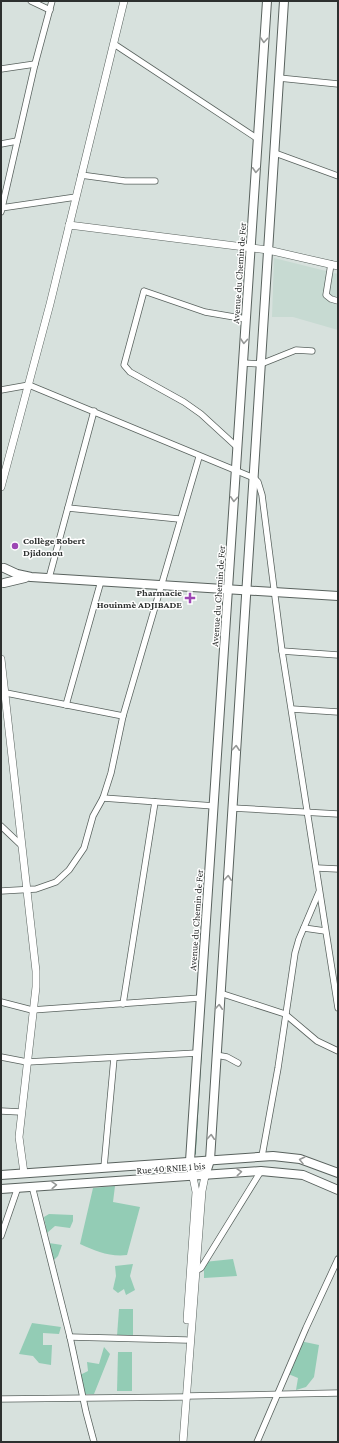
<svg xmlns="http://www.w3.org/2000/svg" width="339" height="1443" font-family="'Crimson Pro',serif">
<rect width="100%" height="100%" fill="#d7e1dd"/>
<path fill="#c7dad2" d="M274,258L338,274V330L293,317H272Z"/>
<g fill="#93ccb5">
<path d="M115,1186L113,1202L140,1207L127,1255C110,1257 95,1251 80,1244L93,1188Z"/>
<path d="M49,1214L73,1215V1221L70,1228L55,1226L47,1233L44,1217Z"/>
<path d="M49,1243L62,1245L58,1256L52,1262Z"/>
<path d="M233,1259L237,1276L204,1278V1262Z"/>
<path d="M133,1264L130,1276L135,1290L126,1295L124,1289L118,1293L113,1289L116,1276L115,1266Z"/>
<path d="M119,1309H133V1337L117,1336Z"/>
<path d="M32,1323L61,1327L59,1334L43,1333V1345H52L51,1365L39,1363L33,1356L19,1354Z"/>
<path d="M300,1341L319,1345L314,1377L306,1387L296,1390L298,1378L286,1373Z"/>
<path d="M104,1347L110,1354L94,1394H82L78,1376L88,1371L87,1362L99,1364Z"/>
<path d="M118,1352H132V1391H117Z"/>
</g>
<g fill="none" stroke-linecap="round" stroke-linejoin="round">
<path stroke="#4b806d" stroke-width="1.5" d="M195,1154L204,1003"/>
<g stroke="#59625e" stroke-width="7">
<g id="minor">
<path d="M31,1L50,10"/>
<path d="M114,44L258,139"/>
<path d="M1,69L35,64"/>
<path d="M279,78L338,84"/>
<path d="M1,144L17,141"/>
<path d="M275,153L338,176"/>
<path d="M81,175L125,181H155"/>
<path d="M1,208L76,197"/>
<path d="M1,212L35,64L52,1"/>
<path d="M331,264L326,295L331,299L338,301"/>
<path d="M243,363L261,364L296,350L312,351"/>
<path d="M1,390L29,385L254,478L258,482L262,495L282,651L338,1008"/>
<path d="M237,447L201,414L184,402L130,372L124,365L144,291L205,312L246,319"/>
<path d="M68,508L179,519"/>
<path d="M49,578L94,411"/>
<path d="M282,651L338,655"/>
<path d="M1,692L123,716"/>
<path d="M66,705L101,581"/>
<path d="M292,709L338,712"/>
<path d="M103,798L214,806"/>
<path d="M232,808L338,814"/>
<path d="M1,826L21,845"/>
<path d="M317,868L338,869"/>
<path d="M1,891L36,889L56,882L69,870L84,848L93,816L103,798L111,773L123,716L199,457"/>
<path d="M304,928L325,931"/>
<path d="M220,993L285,1014L317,1041L338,1051"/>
<path d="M1,1002L32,1010L201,998"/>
<path d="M123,1004L155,802"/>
<path d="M216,1055L227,1057L238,1063"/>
<path d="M1,1057L27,1062L198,1053"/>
<path d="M1,1111L21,1112"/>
<path d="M262,1156L278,1068L295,953L299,939L319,892"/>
<path d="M104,1167L114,1058"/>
<path d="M32,1186L70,1337L86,1412L94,1442"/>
<path d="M1,1236L18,1187"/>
<path d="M196,1271L201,1268L261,1171"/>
<path d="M70,1337L186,1340"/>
<path d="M187,1396L338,1393"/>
<path d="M1,1399L183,1397"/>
<path d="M257,1442L306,1328L338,1259"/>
</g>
</g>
<g stroke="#59625e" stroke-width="8">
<g id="tertiary">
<path d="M69,225L268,250L338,266"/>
<path d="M1,487L50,304L124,1"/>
<path d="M1,659L36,971V987L19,1137L24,1173"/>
<path d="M187,1320L196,1192L193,1177"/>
<path d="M183,1442L202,1191L205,1176"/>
</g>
</g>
<g stroke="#59625e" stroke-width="10">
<g id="secondary">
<path d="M4,568L17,574L31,577L338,596"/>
<path d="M4,583L25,578"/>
<path d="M205,1176L210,1160L284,1"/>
<path d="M193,1177L190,1161L267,1"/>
</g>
</g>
<g stroke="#59625e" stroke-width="10">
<g id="primary">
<path d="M1,1175L273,1156L300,1159L338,1173"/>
<path d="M1,1189L261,1171L303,1175L338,1190"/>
</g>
</g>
<use href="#minor" stroke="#fff" stroke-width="5.5"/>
<use href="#tertiary" stroke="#fff" stroke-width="7"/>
<use href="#secondary" stroke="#fff" stroke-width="8"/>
<use href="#primary" stroke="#fff" stroke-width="8"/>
</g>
<defs><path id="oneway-chevron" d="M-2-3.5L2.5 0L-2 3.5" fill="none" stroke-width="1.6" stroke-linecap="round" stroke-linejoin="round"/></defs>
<g stroke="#969897">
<use href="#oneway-chevron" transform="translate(264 40) rotate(94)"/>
<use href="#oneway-chevron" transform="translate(256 170) rotate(94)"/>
<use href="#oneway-chevron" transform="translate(244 341) rotate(94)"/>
<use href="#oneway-chevron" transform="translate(234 499) rotate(94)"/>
<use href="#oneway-chevron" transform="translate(236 748) rotate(-86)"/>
<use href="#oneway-chevron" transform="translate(228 878) rotate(-86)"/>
<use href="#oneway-chevron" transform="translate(219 1007) rotate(-86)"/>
<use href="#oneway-chevron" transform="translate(211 1137) rotate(-86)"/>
<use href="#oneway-chevron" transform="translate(302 1160) rotate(-166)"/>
<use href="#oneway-chevron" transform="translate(239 1172) rotate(-5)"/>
<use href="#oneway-chevron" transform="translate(54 1185) rotate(-3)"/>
</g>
<g fill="#9d47b4" stroke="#fff" stroke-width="1.5">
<circle cx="15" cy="546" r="4"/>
<path d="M188 592h4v4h4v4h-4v4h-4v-4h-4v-4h4z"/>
</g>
<g text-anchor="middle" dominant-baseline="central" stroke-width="3" stroke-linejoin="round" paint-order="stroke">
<g font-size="10" fill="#2d302f" stroke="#fff">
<text transform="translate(239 273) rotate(-86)">Avenue du Chemin de Fer</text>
<text transform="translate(218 596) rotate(-86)">Avenue du Chemin de Fer</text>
<text transform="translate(196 920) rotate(-86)">Avenue du Chemin de Fer</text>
<text transform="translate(171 1168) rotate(-4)">Rue 40 RNIE 1 bis</text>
</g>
<g font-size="10" font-weight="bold" fill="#2d302f" stroke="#fff" text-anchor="start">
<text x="23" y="540">Collège Robert<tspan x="23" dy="12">Djidonou</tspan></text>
<text x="182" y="592" text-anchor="end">Pharmacie<tspan x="182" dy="12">Houinmè ADJIBADE</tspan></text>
</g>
</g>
<rect width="339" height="1443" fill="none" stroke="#2d302f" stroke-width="4"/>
</svg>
